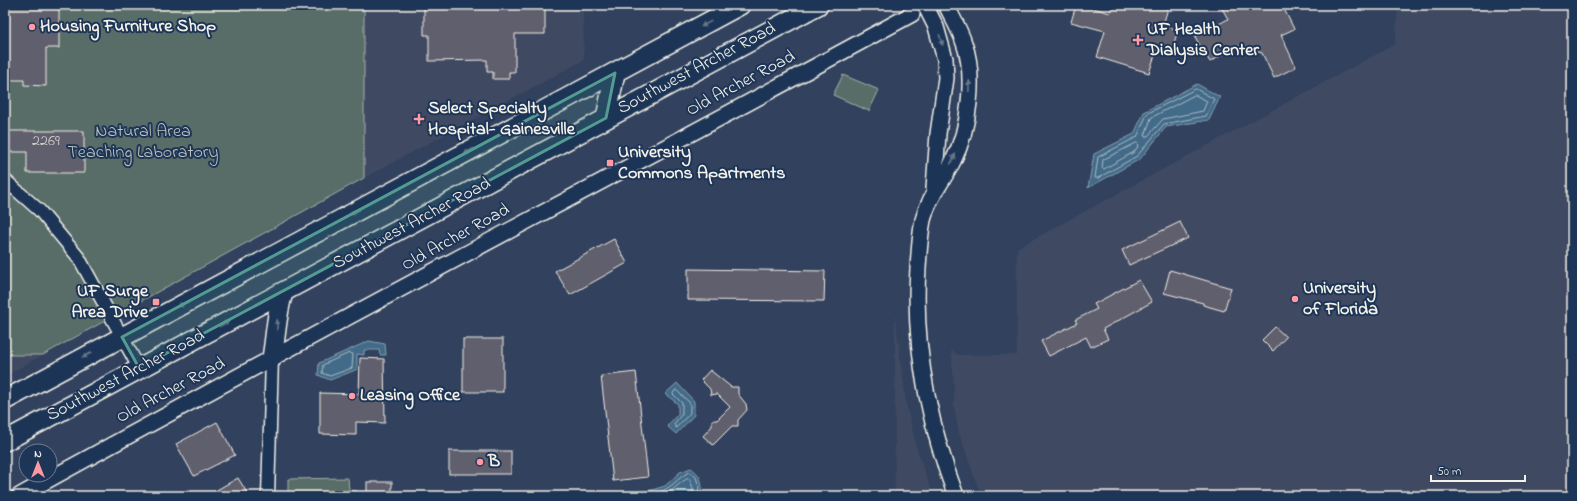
<svg xmlns="http://www.w3.org/2000/svg" width="1577" height="501" font-family="'Indie Flower',sans-serif">
<rect width="100%" height="100%" fill="#31415e"/>
<filter id="ink" filterUnits="userSpaceOnUse"><feTurbulence type="fractalNoise" baseFrequency=".025" numOctaves="2"/><feDisplacementMap in="SourceGraphic" scale="8" xChannelSelector="R" yChannelSelector="G"/><feConvolveMatrix kernelMatrix="1 2 1 2 8 2 1 2 1" color-interpolation-filters="sRGB"/></filter>
<g filter="url(#ink)">
<g fill="#3f4a62">
<path d="M5,5H583L584,60L364,178L5,376Z"/>
<path d="M1398,5H1572V496H983L977,485L958,430L954,407V385L951,350L958,355H1017V248L1395,44Z"/>
<path d="M895,313L906,403L916,446L933,496H895Z"/>
</g>
<g fill="#596d68" stroke="#a6afa8">
<path d="M5,5H364V178L43,355H5Z"/>
<path d="M843,75L879,90L869,111L833,95Z"/>
<path d="M348,478L349,490L357,491V496H288V479Z"/>
</g>
<g fill="#426b89" stroke="#89a1af">
<path d="M1197,84L1220,97L1209,120L1166,127L1140,159L1088,188L1094,154L1134,134L1144,112Z"/>
<path d="M369,341L385,344L386,355H380L379,350H364V355L357,354V369L353,371L330,380L318,375L319,363Z"/>
<path d="M677,383L694,401V415L676,434L667,426L678,414V404L665,394Z"/>
<path d="M691,468C702,476 703,483 701,496H616L640,491L652,490L665,486L680,472Z"/>
</g>
<g fill="none" stroke-linecap="round" stroke-linejoin="round">
<g stroke="#adbbc2" stroke-width="1">
<path d="M1196,89L1214,99L1206,116L1164,124L1137,156L1098,178H1095L1098,157L1137,137L1147,114Z"/>
<path d="M1195,95L1207,101L1203,111L1163,119L1148,136H1145L1151,118Z"/>
<path d="M1137,143L1139,145L1134,152L1104,169L1102,168L1103,160Z"/>
<path d="M350,353L353,354L352,368L330,376L322,373L323,365Z"/>
<path d="M676,390L690,403V413L676,428L674,424L682,414V403L673,394Z"/>
<path d="M634,496C645,494 656,495 666,489C675,484 680,476 690,472L696,477L699,487L698,496"/>
<path d="M662,496C673,492 679,482 689,478L693,488V496"/>
</g>
</g>
<g fill="#615e6d" stroke="#f4f1e8">
<path d="M5,5H59V48H46V86L24,85V80H5Z"/>
<path d="M424,5H545V34H515V72H509V79H493V72H487V60L429,61V35H424Z"/>
<path d="M1076,5H1083L1110,13L1113,5H1169L1163,25L1178,30L1171,53L1157,49L1149,73L1097,57L1105,31L1071,22Z"/>
<path d="M1220,5H1282L1294,29L1281,35L1296,67L1274,78L1262,53L1238,46L1210,62L1195,37L1228,19Z"/>
<path d="M9,131H84V173H27V152H9Z"/>
<path d="M1180,222L1188,238L1129,265L1122,250Z"/>
<path d="M614,239L627,263L570,295L555,271Z"/>
<path d="M688,269L825,271L824,301L688,300Z"/>
<path d="M1170,270L1231,288L1224,311L1203,305V303L1164,293Z"/>
<path d="M1139,280L1152,302L1103,329L1108,339L1091,347L1086,337L1049,356L1041,341L1077,323L1075,320L1097,309L1094,304Z"/>
<path d="M1275,327L1286,337L1273,351L1262,340Z"/>
<rect x="463" y="339" width="40" height="53"/>
<path d="M360,358L384,359L385,423L356,422V435L320,434V393L359,394Z"/>
<path d="M710,370L731,387H738V394L746,404L747,410L738,420V426H732L713,445L703,436L712,426V420H717L730,407L717,394L711,395L710,389L701,380Z"/>
<path d="M636,372L648,477L613,481L601,376Z"/>
<path d="M217,422L235,455L194,476L176,444Z"/>
<rect x="449" y="451" width="62" height="23"/>
<path d="M238,478L249,496H206Z"/>
<rect x="367" y="482" width="25" height="14"/>
</g>
<g fill="none" stroke-linecap="round" stroke-linejoin="round">
<g stroke="#f4f1e8" stroke-width="15">
<g id="minor">
<path d="M5,180L40,211L79,258L139,368"/>
<path d="M268,496L272,358"/>
</g>
</g>
<g stroke="#f4f1e8" stroke-width="18">
<g id="tertiary">
<path d="M925,5L936,27L945,59L946,78L938,134L934,188"/>
<path d="M946,5C952,17 960,30 964,43C976,76 969,130 953,161C943,182 929,196 923,220C920,235 919,252 918,268C913,346 929,424 956,496"/>
<path d="M19,496C315,332 615,176 912,14"/>
</g>
</g>
<g stroke="#f4f1e8" stroke-width="22">
<g id="primary">
<path d="M606,118L615,73"/>
<path d="M272,358C276,336 276,314 283,293"/>
<path d="M5,400L740,5"/>
<path d="M5,441L818,5"/>
</g>
</g>
<use href="#minor" stroke="#1d3557" stroke-width="12"/>
<use href="#tertiary" stroke="#1d3557" stroke-width="15"/>
<use href="#primary" stroke="#1d3557" stroke-width="19"/>
</g>
<defs><path id="oneway-solid" d="M-6-.8H1V-3.2L6.5 0L1 3.2V.8H-6Z"/></defs>
<g fill="#68778a">
<use href="#oneway-solid" transform="translate(706 24) rotate(151)"/>
<use href="#oneway-solid" transform="translate(941 40) rotate(73)"/>
<use href="#oneway-solid" transform="translate(969 86) rotate(-88)"/>
<use href="#oneway-solid" transform="translate(469 151) rotate(152)"/>
<use href="#oneway-solid" transform="translate(953 159) rotate(-65)"/>
<use href="#oneway-solid" transform="translate(355 212) rotate(152)"/>
<use href="#oneway-solid" transform="translate(183 304) rotate(152)"/>
<use href="#oneway-solid" transform="translate(224 324) rotate(-28)"/>
<use href="#oneway-solid" transform="translate(277 325) rotate(-89)"/>
<use href="#oneway-solid" transform="translate(87 355) rotate(152)"/>
</g>
</g>
<path fill="#549b93" fill-opacity="0.2" stroke="#549b93" stroke-width="3" stroke-linejoin="round" d="M615,73L606,118L139,368L122,337Z"/>
<g fill="#ff9aa2" stroke="#1d3557" stroke-width="1.5">
<circle cx="32" cy="27" r="4"/>
<path d="M1136 34h4v4h4v4h-4v4h-4v-4h-4v-4h4z"/>
<path d="M417 113h4v4h4v4h-4v4h-4v-4h-4v-4h4z"/>
<rect x="606" y="159" width="8" height="8" rx="2"/>
<circle cx="1295" cy="299" r="4"/>
<rect x="152" y="298" width="8" height="8" rx="2"/>
<circle cx="352" cy="396" r="4"/>
<circle cx="480" cy="462" r="4"/>
</g>
<g text-anchor="middle" dominant-baseline="central" stroke-width="4" stroke-linejoin="round" paint-order="stroke">
<g font-size="16" fill="#cfccc9">
<text x="46" y="141">2269</text>
</g>
<g font-size="18" font-weight="bold" fill="#f4f1e8" stroke="#1d3557" text-anchor="start">
<text x="40" y="27">Housing Furniture Shop</text>
<text x="1147" y="30">UF Health<tspan x="1147" dy="21">Dialysis Center</tspan></text>
<text x="428" y="109">Select Specialty<tspan x="428" dy="21">Hospital- Gainesville</tspan></text>
<text x="618" y="153">University<tspan x="618" dy="21">Commons Apartments</tspan></text>
<text x="1303" y="289">University<tspan x="1303" dy="21">of Florida</tspan></text>
<text x="148" y="292" text-anchor="end">UF Surge<tspan x="148" dy="21">Area Drive</tspan></text>
<text x="360" y="396">Leasing Office</text>
<text x="488" y="462">B</text>
</g>
<g font-size="18" fill="#f4f1e8" stroke="#1d3557">
<text transform="translate(697 69) rotate(-28)">Southwest Archer Road</text>
<text transform="translate(741 84) rotate(-28)">Old Archer Road</text>
<text transform="translate(412 224) rotate(-28)">Southwest Archer Road</text>
<text transform="translate(456 238) rotate(-29)">Old Archer Road</text>
<text transform="translate(126 376) rotate(-28)">Southwest Archer Road</text>
<text transform="translate(171 391) rotate(-28)">Old Archer Road</text>
</g>
<g font-size="18" fill="#bec3bb" stroke="#1d3557">
<text x="143" y="132">Natural Area<tspan x="143" dy="21">Teaching Laboratory</tspan></text>
</g>
</g>
<rect width="1577" height="501" fill="none" stroke="#1d3557" stroke-width="20"/>
<rect x="10" y="10" width="1557" height="481" fill="none" stroke="#f4f1e8" stroke-width="1.5" filter="url(#ink)"/>
<g transform="translate(38 463)"><circle r="19" fill="#1d3557" stroke="#738091"/>
<path d="M0-3L7 15L0 10L-7 15Z" fill="#ff9aa2"/>
<text y="-6" font-size="11" font-weight="bold" text-anchor="middle" fill="#f4f1e8">N</text>
</g>
<path d="M1431 475v6h94v-6" fill="none" stroke="#f4f1e8" stroke-width="2"/>
<text x="1437" y="475" font-size="12" fill="#f4f1e8" stroke="#1d3557" stroke-width="3" paint-order="stroke">50 m</text>
</svg>
